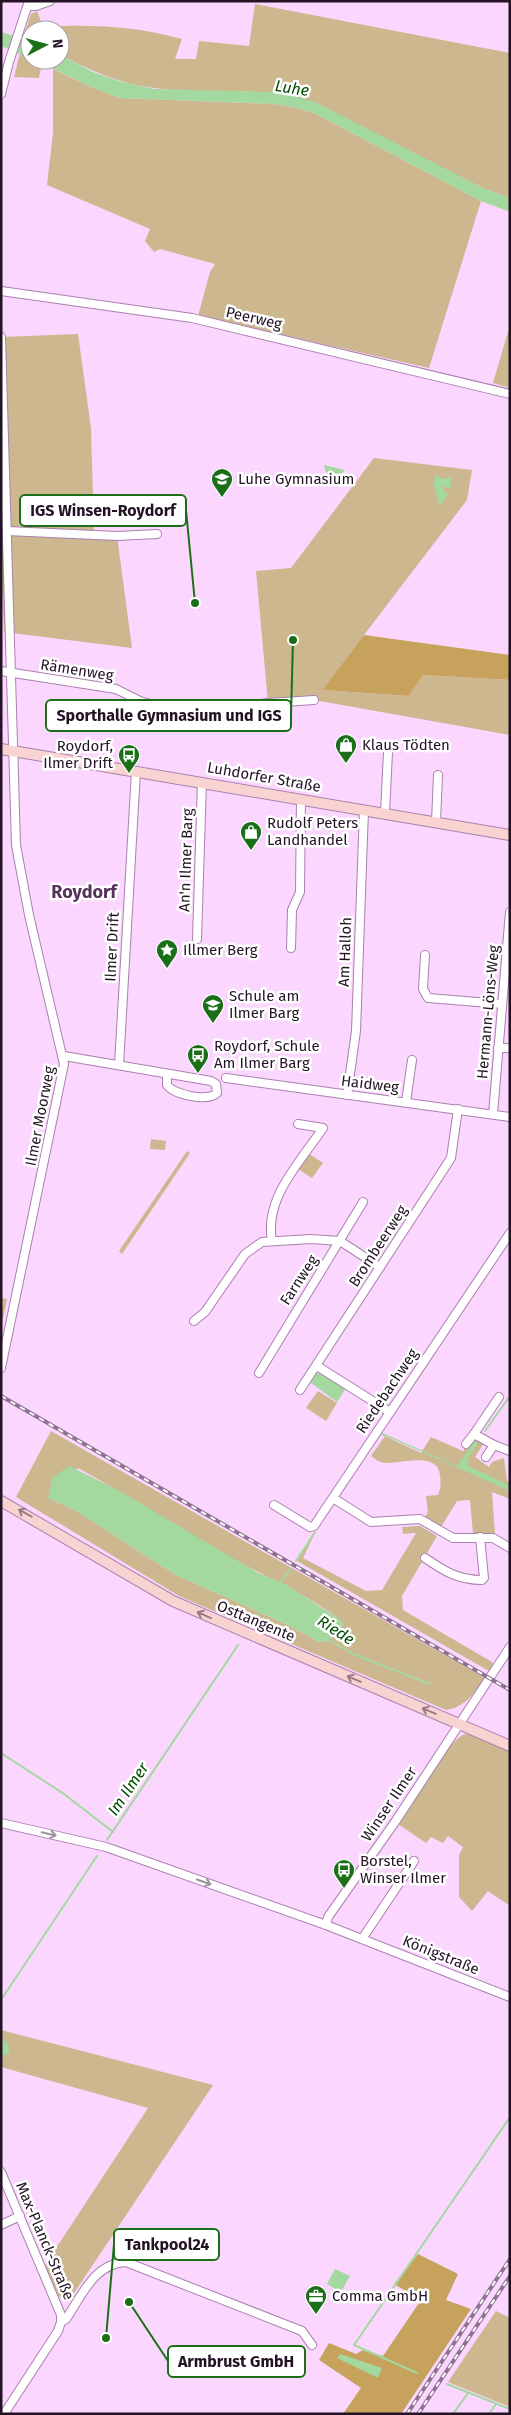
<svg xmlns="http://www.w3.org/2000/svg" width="511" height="2415" font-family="'Fira Sans',sans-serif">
<rect width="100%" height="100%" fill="#fbd6ff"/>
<g fill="#ccb78f" fill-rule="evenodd">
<path d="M255,4L510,53V198L485,189L299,97C251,87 202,95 154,88C120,84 90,70 60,55V30H30V41L23,38L31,14L37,11L43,27C92,24 134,26 182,39L175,59H196L199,41L249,46Z"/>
<path d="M20,53L30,58V60L42,63L39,78L14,77Z"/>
<path d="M53,69L89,86L120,98L274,104L297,108L316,114L481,201L429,368L198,316L210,272L215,264L160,249L154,252L145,241L150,229L47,185L53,133Z"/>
<path d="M510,325V388L493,383Z"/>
<path d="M78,334L91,428L94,534L117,536L132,648L4,632L1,566V337Z"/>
<path d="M374,458L472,470L467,500L322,690L409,696L423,675L510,680V735L314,700L268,703L256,571L291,568Z"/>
<path d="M151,1139L166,1141L165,1150L150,1149Z"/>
<path d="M187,1151L190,1153L122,1254L119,1251Z"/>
<path d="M308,1153L323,1163L312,1178L298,1169Z"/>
<path d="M1,1298L7,1299L1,1328Z"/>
<path d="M318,1391L337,1403L326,1421L306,1408Z"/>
<path d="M51,1431L485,1678C473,1694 467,1706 446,1710L179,1596L16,1497ZM78,1468C127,1495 174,1525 222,1553C261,1575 302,1591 338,1618L341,1631L327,1641L319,1642L286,1624L176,1575L73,1509L48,1498Z"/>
<path d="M385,1436L421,1453L431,1437L463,1451L474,1436L484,1443L475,1457L489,1467L492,1462L504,1458L507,1481L510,1483V1499L492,1492L495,1534H473L470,1500L457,1501L441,1527L425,1517L428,1512L426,1496L438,1495C441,1488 441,1483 440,1475C437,1451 401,1464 385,1463C380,1463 375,1459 371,1456Z"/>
<path d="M420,1526L437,1536L402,1596L403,1610L492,1662L493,1666L489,1671L297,1561L315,1533L303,1558L366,1591L382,1590L416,1533L403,1534L402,1527Z"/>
<path d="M465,1734L472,1735L510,1751V1906L488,1891L472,1911L459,1897V1855L463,1847L448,1836L443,1843L431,1837L426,1843L398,1824C411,1804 445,1742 465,1734Z"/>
<path d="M1,2030L213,2085L68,2302L57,2295L45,2265L148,2108L1,2067Z"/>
<path d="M496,2311L510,2318V2407L448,2382Z"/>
</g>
<g fill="#c6a25d">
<path d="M364,635L510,655V680L423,675L409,696L322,690Z"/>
<path d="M418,2254L458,2274L446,2300L471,2309L401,2414H343L361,2388L319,2360L329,2343L356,2354L363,2350L383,2356L421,2300L394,2284Z"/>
</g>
<g fill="#a3d89e">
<path d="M1,32L30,41V58L1,46Z"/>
<path d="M60,55L93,72L119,81L154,89L276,92L299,97L319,104L485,189L510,198V212L481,201L316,114L297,108L274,104L120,98L89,86L35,60H60Z"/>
<path d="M324,465L345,470L330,486Z"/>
<path d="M435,475L443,479L451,477V489L444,486V491L448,495L439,506L434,486Z"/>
<path d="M320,1373L346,1388L337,1402L311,1383V1379L315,1374Z"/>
<path d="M385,1434L457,1466L475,1441L478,1443L467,1460L468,1466L507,1484L510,1491L384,1435Z"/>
<path d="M69,1466L118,1490L258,1573L285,1584L338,1618L344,1623L341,1631L327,1641L319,1642L286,1624L176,1575L73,1509L48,1498L53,1477Z"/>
<path d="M1,2036L8,2044L10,2053L2,2056Z"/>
<path d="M335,2269L350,2276L341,2292L327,2284Z"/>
<path d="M340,2354L382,2368L378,2378L337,2358Z"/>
</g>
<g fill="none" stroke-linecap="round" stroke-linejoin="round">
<g stroke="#a3d89e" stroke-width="2">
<path d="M415,1382L426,1365"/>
<path d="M485,1431L510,1396"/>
<path d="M380,1433L384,1435"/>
<path d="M296,1561L315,1532"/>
<path d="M280,1583L290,1569"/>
<path d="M251,1626L260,1612"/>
<path d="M327,1639L353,1654L430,1684"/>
<path d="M1,1753L64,1794L113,1832"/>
<path d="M107,1840L238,1645"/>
<path d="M1,2000L97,1856"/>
<path d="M417,2373L354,2345L510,2117"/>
<path d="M447,2384L510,2409"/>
<path d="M453,2414L468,2393"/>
<path d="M489,2414L496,2404"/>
</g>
<g stroke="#aa80af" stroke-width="10">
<g id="minor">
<path d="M28,6H36L50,1"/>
<path d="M1,94L9,62L29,1"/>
<path d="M1,291L192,318L510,394"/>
<path d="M1,337L16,845L29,915L64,1064L1,1368"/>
<path d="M7,531L117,536L157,534"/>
<path d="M1,671L116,689L140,701L185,715L268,703L314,700"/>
<path d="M385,813L388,752L392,746"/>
<path d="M436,822L438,775"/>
<path d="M197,939L202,782"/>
<path d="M291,948L292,910L300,892L301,799"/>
<path d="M425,955L423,989L428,998L502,1004"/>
<path d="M498,1048H510"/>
<path d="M64,1056L211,1081L216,1084L217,1093C208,1102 174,1095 167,1085V1074"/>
<path d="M119,1065L136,771"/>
<path d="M226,1078L510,1117"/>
<path d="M347,1095L356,1031L364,810"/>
<path d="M406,1102L412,1060"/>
<path d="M493,1114L510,912"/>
<path d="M272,1240C264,1198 301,1161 323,1128L298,1124"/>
<path d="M194,1321L205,1312L245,1254L262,1242L311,1239L340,1241L380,1267"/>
<path d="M317,1366L390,1412"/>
<path d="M259,1373L363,1202"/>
<path d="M300,1390L451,1158L458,1109"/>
<path d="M466,1444L474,1434"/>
<path d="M494,1445L474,1434L499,1397"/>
<path d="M486,1457L494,1445L510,1451"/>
<path d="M333,1498L371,1522L420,1519L453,1538H493L510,1548"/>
<path d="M274,1505L310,1527L314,1526L510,1233"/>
<path d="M425,1558C444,1571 458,1580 482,1580L484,1578L480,1537"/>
<path d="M1,1823L106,1847L326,1925L510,1997"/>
<path d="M326,1925L328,1917L395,1822L510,1647"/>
<path d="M362,1939L414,1861"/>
<path d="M1,2172L61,2315V2322"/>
<path d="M1,2225L20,2216"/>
<path d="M4,2414L58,2331L61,2322L66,2319C82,2295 95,2263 126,2262L302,2331L312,2345"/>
</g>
</g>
<g stroke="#aa80af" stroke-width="12">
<g id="secondary">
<path d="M1,749L510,835"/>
<path d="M1,1501L173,1601L510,1746"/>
</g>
</g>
<use href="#minor" stroke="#fff" stroke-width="8"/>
<use href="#secondary" stroke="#f9d3d2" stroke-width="10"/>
<g stroke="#8d7390" stroke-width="4">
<g id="rail">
<path d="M1,1396L510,1690"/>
<path d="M407,2414L510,2259"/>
<path d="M418,2414L510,2276"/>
</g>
</g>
<use href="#rail" stroke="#fff" stroke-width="2" stroke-dasharray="5.5" stroke-linecap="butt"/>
</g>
<defs><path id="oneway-shaft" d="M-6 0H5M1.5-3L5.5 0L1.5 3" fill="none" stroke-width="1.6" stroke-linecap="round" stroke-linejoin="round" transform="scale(1.25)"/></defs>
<g stroke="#997d84">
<use href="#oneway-shaft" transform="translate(25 1513) rotate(-151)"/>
<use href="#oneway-shaft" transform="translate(204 1615) rotate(-156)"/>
<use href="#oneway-shaft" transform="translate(354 1679) rotate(-157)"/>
<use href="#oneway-shaft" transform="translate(429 1711) rotate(-157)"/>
</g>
<g stroke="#9c959d">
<use href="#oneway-shaft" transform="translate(49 1834) rotate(13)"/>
<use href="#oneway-shaft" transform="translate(204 1882) rotate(19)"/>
</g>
<defs>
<g id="school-pin" transform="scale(1.125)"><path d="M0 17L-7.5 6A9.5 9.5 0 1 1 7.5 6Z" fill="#1a6f18" stroke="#fff"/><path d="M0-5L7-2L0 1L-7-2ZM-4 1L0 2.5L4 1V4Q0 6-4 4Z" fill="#fff"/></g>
<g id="shop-pin" transform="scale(1.125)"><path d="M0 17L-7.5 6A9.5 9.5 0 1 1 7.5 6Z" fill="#1a6f18" stroke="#fff"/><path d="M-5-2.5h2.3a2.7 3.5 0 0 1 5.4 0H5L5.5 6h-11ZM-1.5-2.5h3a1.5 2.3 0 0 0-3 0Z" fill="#fff"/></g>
<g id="bus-pin" transform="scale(1.125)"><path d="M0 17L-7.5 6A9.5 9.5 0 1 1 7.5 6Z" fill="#1a6f18" stroke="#fff"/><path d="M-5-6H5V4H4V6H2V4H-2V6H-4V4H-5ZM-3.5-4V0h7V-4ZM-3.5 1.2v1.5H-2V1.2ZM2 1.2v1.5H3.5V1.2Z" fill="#fff"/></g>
<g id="sight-pin" transform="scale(1.125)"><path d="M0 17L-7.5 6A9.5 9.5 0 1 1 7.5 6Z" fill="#1a6f18" stroke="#fff"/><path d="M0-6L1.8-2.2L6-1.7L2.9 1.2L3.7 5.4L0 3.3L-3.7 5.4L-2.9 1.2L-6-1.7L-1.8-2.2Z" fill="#fff"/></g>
<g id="office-pin" transform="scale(1.125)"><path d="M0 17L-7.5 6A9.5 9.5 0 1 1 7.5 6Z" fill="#1a6f18" stroke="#fff"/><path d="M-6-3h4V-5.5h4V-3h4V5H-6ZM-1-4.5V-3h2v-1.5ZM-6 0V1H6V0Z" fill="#fff"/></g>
</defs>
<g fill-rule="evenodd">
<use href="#school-pin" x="222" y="479"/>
<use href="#shop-pin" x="346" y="745"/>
<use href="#bus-pin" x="129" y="755"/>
<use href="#shop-pin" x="251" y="832"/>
<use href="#sight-pin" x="167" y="950"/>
<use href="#school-pin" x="213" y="1005"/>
<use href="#bus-pin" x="198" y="1055"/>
<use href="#bus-pin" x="344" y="1870"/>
<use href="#office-pin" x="316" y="2296"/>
</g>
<g text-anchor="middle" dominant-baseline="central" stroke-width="5" stroke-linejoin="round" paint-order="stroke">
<g font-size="15" fill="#231325" stroke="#fff">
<text transform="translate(254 318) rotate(13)">Peerweg</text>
<text transform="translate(77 670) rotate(9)">Rämenweg</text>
<text transform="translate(264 777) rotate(10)">Luhdorfer Straße</text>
<text transform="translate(186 860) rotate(-88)">An'n Ilmer Barg</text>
<text transform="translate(112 947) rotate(-87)">Ilmer Drift</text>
<text transform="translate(345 952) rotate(-88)">Am Halloh</text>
<text transform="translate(488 1012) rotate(-85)">Hermann-Löns-Weg</text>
<text transform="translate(370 1084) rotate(7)">Haidweg</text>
<text transform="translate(40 1116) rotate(-79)">Ilmer Moorweg</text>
<text transform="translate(378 1246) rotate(-57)">Brombeerweg</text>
<text transform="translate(299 1280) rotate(-57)">Farnweg</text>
<text transform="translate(387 1391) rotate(-56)">Riedebachweg</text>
<text transform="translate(256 1621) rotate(23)">Osttangente</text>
<text transform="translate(389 1804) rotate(-56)">Winser Ilmer</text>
<text transform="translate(441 1955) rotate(22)">Königstraße</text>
<text transform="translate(45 2241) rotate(67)">Max-Planck-Straße</text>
</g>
<g font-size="15" fill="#231325" stroke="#fff" text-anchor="start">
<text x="238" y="479">Luhe Gymnasium</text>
<text x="362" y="745">Klaus Tödten</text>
<text x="113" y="746" text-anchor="end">Roydorf,<tspan x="113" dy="17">Ilmer Drift</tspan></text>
<text x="267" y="823">Rudolf Peters<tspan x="267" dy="17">Landhandel</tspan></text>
<text x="183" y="950">Illmer Berg</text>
<text x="229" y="996">Schule am<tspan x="229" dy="17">Ilmer Barg</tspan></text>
<text x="214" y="1046">Roydorf, Schule<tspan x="214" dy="17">Am Ilmer Barg</tspan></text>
<text x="360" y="1861">Borstel,<tspan x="360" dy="17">Winser Ilmer</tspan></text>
<text x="332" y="2296">Comma GmbH</text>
</g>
<g font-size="16" font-style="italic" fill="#004e00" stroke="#fff">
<text transform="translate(292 88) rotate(9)">Luhe</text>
<text transform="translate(336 1630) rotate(33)">Riede</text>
<text transform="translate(128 1789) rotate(-56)">Im Ilmer</text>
</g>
<g font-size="18" font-weight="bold" fill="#56315b" stroke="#fff">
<text x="84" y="892">Roydorf</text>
</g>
</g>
<path fill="none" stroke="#1a6f18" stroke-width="2" d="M195 603L186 510M293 640L291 715M106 2338L114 2244M129 2302L168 2361"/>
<g fill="#1a6f18" stroke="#fff" stroke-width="2">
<circle cx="195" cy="603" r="5"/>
<circle cx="293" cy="640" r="5"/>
<circle cx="106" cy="2338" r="5"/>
<circle cx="129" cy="2302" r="5"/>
</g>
<g fill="#fff" stroke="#1a6f18" stroke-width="2">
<rect x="20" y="495" width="166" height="31" rx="5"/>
<rect x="46" y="700" width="245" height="31" rx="5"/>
<rect x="114" y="2229" width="105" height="31" rx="5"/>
<rect x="168" y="2346" width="137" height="31" rx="5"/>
</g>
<g font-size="16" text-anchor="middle" font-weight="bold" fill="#231325">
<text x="103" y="516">IGS Winsen-Roydorf</text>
<text x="169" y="721">Sporthalle Gymnasium und IGS</text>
<text x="167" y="2250">Tankpool24</text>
<text x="236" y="2367">Armbrust GmbH</text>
</g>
<rect width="511" height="2415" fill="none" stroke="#231325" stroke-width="5"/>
<g transform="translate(45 45) rotate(84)"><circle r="24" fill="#ffffff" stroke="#a7a1a8"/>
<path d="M0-4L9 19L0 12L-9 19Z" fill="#1a6f18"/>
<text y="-8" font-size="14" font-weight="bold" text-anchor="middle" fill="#231325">N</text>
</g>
</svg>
